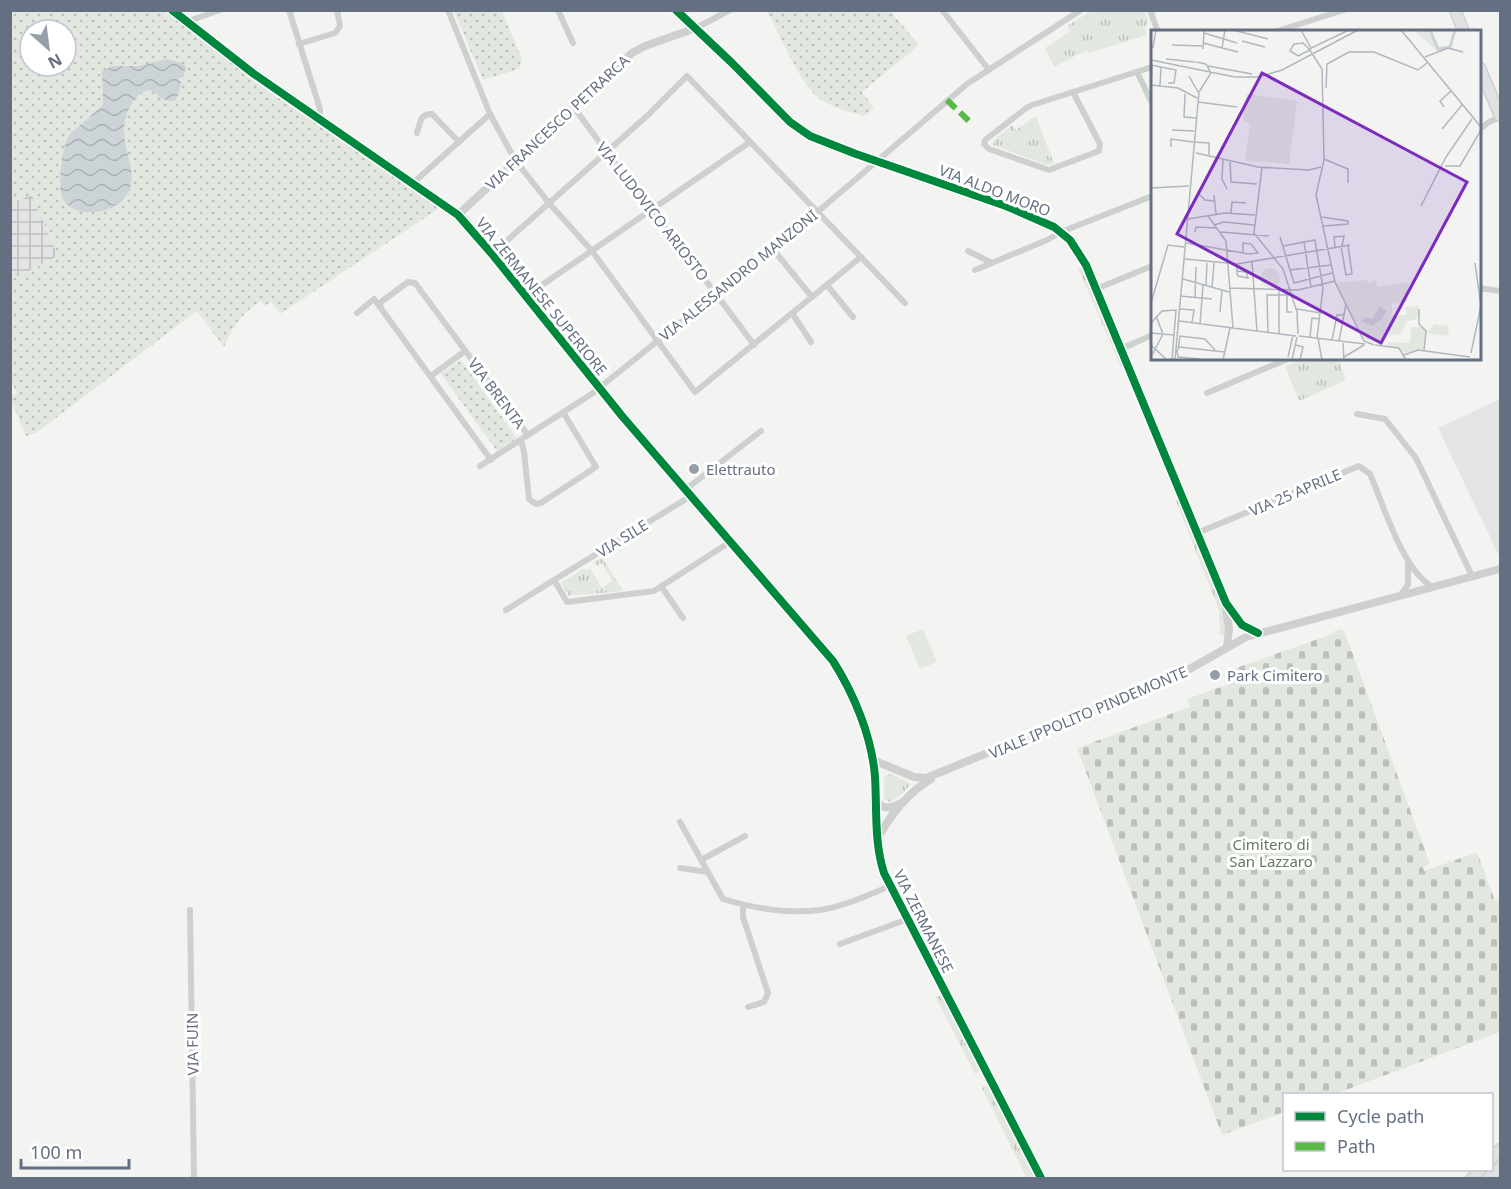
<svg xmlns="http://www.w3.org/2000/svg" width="1511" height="1189" font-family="'Noto Sans',sans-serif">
<defs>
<pattern id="industrial-grid" width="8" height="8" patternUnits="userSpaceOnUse" patternTransform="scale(1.5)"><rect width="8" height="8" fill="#e3e5e5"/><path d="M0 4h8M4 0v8" fill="none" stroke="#bcbebf"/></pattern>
<pattern id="grass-tufts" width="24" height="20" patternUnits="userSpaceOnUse" patternTransform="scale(1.5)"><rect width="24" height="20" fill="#e2e7e0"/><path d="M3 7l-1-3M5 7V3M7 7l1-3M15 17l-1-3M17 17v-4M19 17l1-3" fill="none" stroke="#bbc0bb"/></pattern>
<pattern id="cemetery-stones" width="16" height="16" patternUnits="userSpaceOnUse" patternTransform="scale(1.5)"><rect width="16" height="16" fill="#e2e7e0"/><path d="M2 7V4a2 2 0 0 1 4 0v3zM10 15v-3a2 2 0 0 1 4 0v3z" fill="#bbc0bb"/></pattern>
<pattern id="park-dots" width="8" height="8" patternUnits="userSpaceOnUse" patternTransform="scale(1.5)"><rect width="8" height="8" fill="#e2e7e0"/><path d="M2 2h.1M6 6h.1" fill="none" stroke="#bbc0bb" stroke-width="1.8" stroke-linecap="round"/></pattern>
<pattern id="water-waves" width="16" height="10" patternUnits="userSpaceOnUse" patternTransform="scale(1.5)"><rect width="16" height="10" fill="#cdd4d8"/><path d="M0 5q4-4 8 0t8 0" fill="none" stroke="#aab0b5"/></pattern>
</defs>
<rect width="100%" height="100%" fill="#f3f4f2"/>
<path fill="#e3e5e5" d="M1500,399V558L1438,428Z"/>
<path fill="url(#industrial-grid)" d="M32,195L58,256L11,280L10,203Z"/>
<g fill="url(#grass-tufts)">
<path d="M1091,11H1144L1148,19L1145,30L1147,35L1089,53L1087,50L1054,67L1045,48L1070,31L1067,26Z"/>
<path d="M1036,116L1054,164L1047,165L993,145L994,140L1012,125L1016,130Z"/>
<path d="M1082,267L1123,365L1121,367L1078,268Z"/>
<path d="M1297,359H1338L1346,380L1299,401L1285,366L1295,362Z"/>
<path d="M1179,499L1223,606L1227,636L1220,635L1219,610L1176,501Z"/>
<path d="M602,557L623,591L569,596L561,583L584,568L586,570L591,567V570L602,588L612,581L602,563L596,566L593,562Z"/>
<path d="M890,774L910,783C908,790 896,800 889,802L884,798V777Z"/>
<path d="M935,996H943L980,1071L975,1074Z"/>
<path d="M988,1085L1036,1178H1027L982,1088Z"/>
</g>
<path fill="url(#cemetery-stones)" d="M1341,629L1342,631L1344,630L1430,864L1423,867L1424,871L1475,853L1478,855L1495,901L1500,900V1032L1343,1091L1332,1094H1284V1112L1222,1135L1077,748L1190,707L1187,699L1240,680L1236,668L1335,633L1334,631Z"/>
<g fill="url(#park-dots)" fill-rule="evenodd">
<path d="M10,11H165L271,93L441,207L280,314L271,302L265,306L261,301C242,313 233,326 224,347L197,311L36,433L26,436L11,400V396L17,393L11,382V280L58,256L32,195L11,203ZM30,30H66V66H30Z"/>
<path d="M454,11H502L522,59L519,69L483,80Z"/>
<path d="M767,11H890L919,45L862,92L874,108L864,116C852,113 829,106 820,99C800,85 779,33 767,11Z"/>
<path d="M461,360L517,438L497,451L441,374Z"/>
</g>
<path fill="#e2e7e0" d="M923,629L937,662L920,669L906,636Z"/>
<path fill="url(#water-waves)" d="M166,59L181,63L186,67L183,77L179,78L178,81H181L179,94L175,100C165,103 159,96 151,90C134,91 125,113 124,128C122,151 141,175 126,196C114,213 78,220 64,201C56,189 62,145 70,134L103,105L102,71L112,66H139Z"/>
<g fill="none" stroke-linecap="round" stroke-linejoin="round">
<g stroke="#cfd0d0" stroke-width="13">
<g id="primary">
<path d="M1455,10L1464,32"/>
<path d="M1480,68L1500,116"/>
</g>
</g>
<g stroke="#d0d1d1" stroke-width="13">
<g id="trunk">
<path d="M1492,1158L1500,1149"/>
<path d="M1472,1178L1480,1170"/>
<path d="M1488,1178L1500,1168"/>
</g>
</g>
<g stroke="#cecfcf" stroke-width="6">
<path d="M289,10L320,109V121"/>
<path d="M448,10L490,114L515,160L549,203L592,251L695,392L861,257"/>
<path d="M558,10L573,43"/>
<path d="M942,10L989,70"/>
<path d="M1150,10L1158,32"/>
<path d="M186,22L220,10"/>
<path d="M696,28L730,10"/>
<path d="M1274,32L1344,10"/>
<path d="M299,44L335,33L340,26L337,10"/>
<path d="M1137,72L1152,103"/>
<path d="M1073,92L1100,144L1099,151L1049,170L989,149L984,144L985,140L1025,109L1032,105L1152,67"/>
<path d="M573,106C631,187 695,264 754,345"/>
<path d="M1480,129L1489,122L1500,117"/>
<path d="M417,133C420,124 420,113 432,114L459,142"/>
<path d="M413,183L490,114"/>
<path d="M772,248L812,297"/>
<path d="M968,251L992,263"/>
<path d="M492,254L648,115L687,76L905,303"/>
<path d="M975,270L1047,240L1061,232L1152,196"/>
<path d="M827,285L853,317"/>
<path d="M1480,288L1500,291"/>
<path d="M1096,289L1152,266"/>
<path d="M526,296L750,142"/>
<path d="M357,313L374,299L380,307"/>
<path d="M792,313L811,342"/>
<path d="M1121,349L1152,335"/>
<path d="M431,376L465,351"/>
<path d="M1207,393L1290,358"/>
<path d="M1357,414L1385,419L1416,458L1472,576"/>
<path d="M521,440L524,452L529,499L536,504L541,503L596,467L563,412"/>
<path d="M491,460L380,307L381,302L408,282L415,283L528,435"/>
<path d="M480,466L593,393L821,209L967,84L1081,10"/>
<path d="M685,490L761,431"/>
<path d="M691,496L554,580L567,602L654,591L730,542"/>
<path d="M1197,533L1359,466L1370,474C1384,506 1402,568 1431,586"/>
<path d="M661,586L683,618"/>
<path d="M1401,594L1408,585V563"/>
<path d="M506,610L554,580"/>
<path d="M680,822L723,899C753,908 788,914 820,910C843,907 868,895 890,886"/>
<path d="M701,860L745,836"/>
<path d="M680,868L708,872"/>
<path d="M743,905V917L768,993L764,1002L748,1007"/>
<path d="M190,910L194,1178"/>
<path d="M840,944L908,919"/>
</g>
<g stroke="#cecfcf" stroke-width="8">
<path d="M172,10L254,74L458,215L492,254L622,416L833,661C854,694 872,737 875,777C877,809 874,842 884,873L1041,1178"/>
<path d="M676,10L732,63L790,122L810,136L856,154L1006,206L1054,227L1070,240L1086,265L1226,603L1242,625L1258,633"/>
<path d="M458,215L632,53L645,46L696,28"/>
<path d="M1226,607L1229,629L1227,647"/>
<path d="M873,760L914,777L926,778L1179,675L1246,637L1500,569"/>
<path d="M875,802C884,809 891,809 901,803"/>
<path d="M878,838C890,815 909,792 931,779"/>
</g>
<use href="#primary" stroke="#e0e1e2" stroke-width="10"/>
<use href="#trunk" stroke="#e0e1e2" stroke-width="10"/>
<path stroke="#58b947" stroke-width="6" stroke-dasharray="12 6" stroke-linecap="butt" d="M947,100L971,123"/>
<g stroke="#fff" stroke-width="11">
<g id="cycleway">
<path d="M172,10L254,74L458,215L492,254L622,416L833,661C854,694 872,737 875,777C877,809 874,842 884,873L1041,1178"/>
<path d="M676,10L732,63L790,122L810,136L856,154L1006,206L1054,227L1070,240L1086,265L1226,603L1242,625L1258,633"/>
</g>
</g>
<use href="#cycleway" stroke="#00873e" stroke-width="8"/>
</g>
<g fill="#969ea9" stroke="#fff" stroke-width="2">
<circle cx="694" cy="469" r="6"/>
<circle cx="1215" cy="675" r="6"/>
</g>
<g text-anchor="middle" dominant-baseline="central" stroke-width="6" stroke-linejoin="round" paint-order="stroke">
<g font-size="15" fill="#647082" stroke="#fff">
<text transform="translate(557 122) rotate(-43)">VIA FRANCESCO PETRARCA</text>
<text transform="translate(995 190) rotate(21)">VIA ALDO MORO</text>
<text transform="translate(653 211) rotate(52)">VIA LUDOVICO ARIOSTO</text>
<text transform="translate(738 275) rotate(-39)">VIA ALESSANDRO MANZONI</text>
<text transform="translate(542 296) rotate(51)">VIA ZERMANESE SUPERIORE</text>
<text transform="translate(497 393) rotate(53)">VIA BRENTA</text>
<text transform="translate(1295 492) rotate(-23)">VIA 25 APRILE</text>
<text transform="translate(622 538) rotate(-32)">VIA SILE</text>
<text transform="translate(1088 712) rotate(-23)">VIALE IPPOLITO PINDEMONTE</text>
<text transform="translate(924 921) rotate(63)">VIA ZERMANESE</text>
<text transform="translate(192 1044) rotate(-91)">VIA FUIN</text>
</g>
<g font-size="15" fill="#647082" stroke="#fff" text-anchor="start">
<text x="706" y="469">Elettrauto</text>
<text x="1227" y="675">Park Cimitero</text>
</g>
<g font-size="15" fill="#647a63" stroke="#fff">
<text x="1271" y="844">Cimitero di<tspan x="1271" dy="17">San Lazzaro</tspan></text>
</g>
</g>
<g transform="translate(1151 30)">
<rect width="330" height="330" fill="#f3f4f2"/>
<path d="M263,0H279L287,17L299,16L300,6L305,0L300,17L286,21Z" fill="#e2e7e0"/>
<path d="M95,64L146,71L138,134L94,131L99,93L92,91ZM283,294L298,296L297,306L276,303Z" fill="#e2e7e0"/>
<path d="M109 248a10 10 0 1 1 20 0a10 10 0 1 1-20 0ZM215,250L219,253L225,250L226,257L258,252L256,272L241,274V285H255V277L268,276L266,289L256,291L250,304L237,306L232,314L213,309L185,253ZM260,297H275L272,319L253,323L249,317L236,315L237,312L259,313Z" fill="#e2e7e0"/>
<path d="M228,277L236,281L231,289L221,296L210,291L214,287L221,289Z" fill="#cdd4d8"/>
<path fill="none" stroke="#cdd4d8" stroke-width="3" d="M279,0L287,19L299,17L304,0"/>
<path fill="none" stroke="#b1b7be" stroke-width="1.5" d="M82,0L117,9M150,0L160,18M198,0L160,18L159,20L147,26L139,21L143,14L152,13L158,19L164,28L171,39L173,130L165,165L184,252L213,311L223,315M250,0L330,97M53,3L86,13M91,11L114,17M52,13L87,22M21,15L51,16M2,18L5,0M71,18L74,0M52,19L53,0M274,27L297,18L312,22M15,29L44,32M0,30L84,47H108L131,40L207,0M0,35L25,40L23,53H17M57,36L101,44M38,46L47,62M0,55L27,58L46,68M0,55L1,35M9,56L10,37M175,58L176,34L198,22H223L267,40L276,33M34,64L33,87L45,88M47,72L86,77M293,77L289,71L300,61M291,99L311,75M21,100L43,101M42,112L58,113V125M20,117V109L42,112M45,123L107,137L158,140L170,137M72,129L71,149L76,159M173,129L197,139V153M79,130L80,152L106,154M294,136H309L330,100M111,137L103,203L132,239L146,282L147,304M0,158L38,156M47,163L54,170L63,171M63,165L65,184M270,176L295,127L321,89M80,183L81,172L95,173M57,186L75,211L82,298M171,187L197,191V194L172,196M37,189L74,183L104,185M63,195L73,192L103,195M44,202L45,197L65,198M70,202L118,206M129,207L143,253L181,243M153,212L160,257M35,213L98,224L107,223L100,214L92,213V223M132,216L164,210L172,258L166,308M190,216L195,245L201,244L197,215M184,217L183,207L193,206L191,216M34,229L86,234L199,215M101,232L106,301M86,234V244L87,246L97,248L95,242L86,241M139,240L180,235M32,249L78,262M55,255L56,233M61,257L63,233M79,258L147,260L184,251M29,266L61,269M44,267L45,237M0,273L17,215L33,217M28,279L43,280L41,292M146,279L170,283M268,279V294L275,301L273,320M69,282L71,260M28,291L145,306M0,293L11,281L25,280L21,330M49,295L52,255M0,303L23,305M117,303L116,265H136V282H141M128,304V259M148,306L214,314M159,307L161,288L169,289M167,308L171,330M181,310L186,285H193M188,311L195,274M192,311L193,330M0,315L16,330M145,315L152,317L149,330M224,315L248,318L255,330M28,317L74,322M26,320L27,327L50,329M27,320L29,306L54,309L64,320M320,323L330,276L324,233M253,325L267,320L319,327M0,327L12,304L5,286M137,327L142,305M193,327L213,315M24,330L48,62L60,43L55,34L45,32M72,330L79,298M141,330L146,307"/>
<path fill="#7b2cbf" fill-opacity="0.15" stroke="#7b2cbf" stroke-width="3" d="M111,43L316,152L230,313L26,204Z"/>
<rect width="330" height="330" fill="none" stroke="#647082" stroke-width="3"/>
</g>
<rect width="1511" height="1189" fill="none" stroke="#647082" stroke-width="24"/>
<rect x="1283" y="1093" width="210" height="78" fill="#ffffff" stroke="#c1c6cd" stroke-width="1.5"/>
<rect x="1295" y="1112" width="30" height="9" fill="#00873e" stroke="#c1c6cd" stroke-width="1.5"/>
<text x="1337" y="1123" font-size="18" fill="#647082">Cycle path</text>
<rect x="1295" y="1142" width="30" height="9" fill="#58b947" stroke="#c1c6cd" stroke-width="1.5"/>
<text x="1337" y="1153" font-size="18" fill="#647082">Path</text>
<g transform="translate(48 48) rotate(152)"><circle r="28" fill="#ffffff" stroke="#c1c6cd" stroke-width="1.5"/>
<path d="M0-4.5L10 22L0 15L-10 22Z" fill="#969ea9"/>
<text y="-9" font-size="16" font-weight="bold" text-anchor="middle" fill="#647082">N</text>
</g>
<path d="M21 1159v9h108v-9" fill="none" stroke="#647082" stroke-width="3"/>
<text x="30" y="1159" font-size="18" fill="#647082" stroke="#ffffff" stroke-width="4.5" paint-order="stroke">100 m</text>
</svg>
